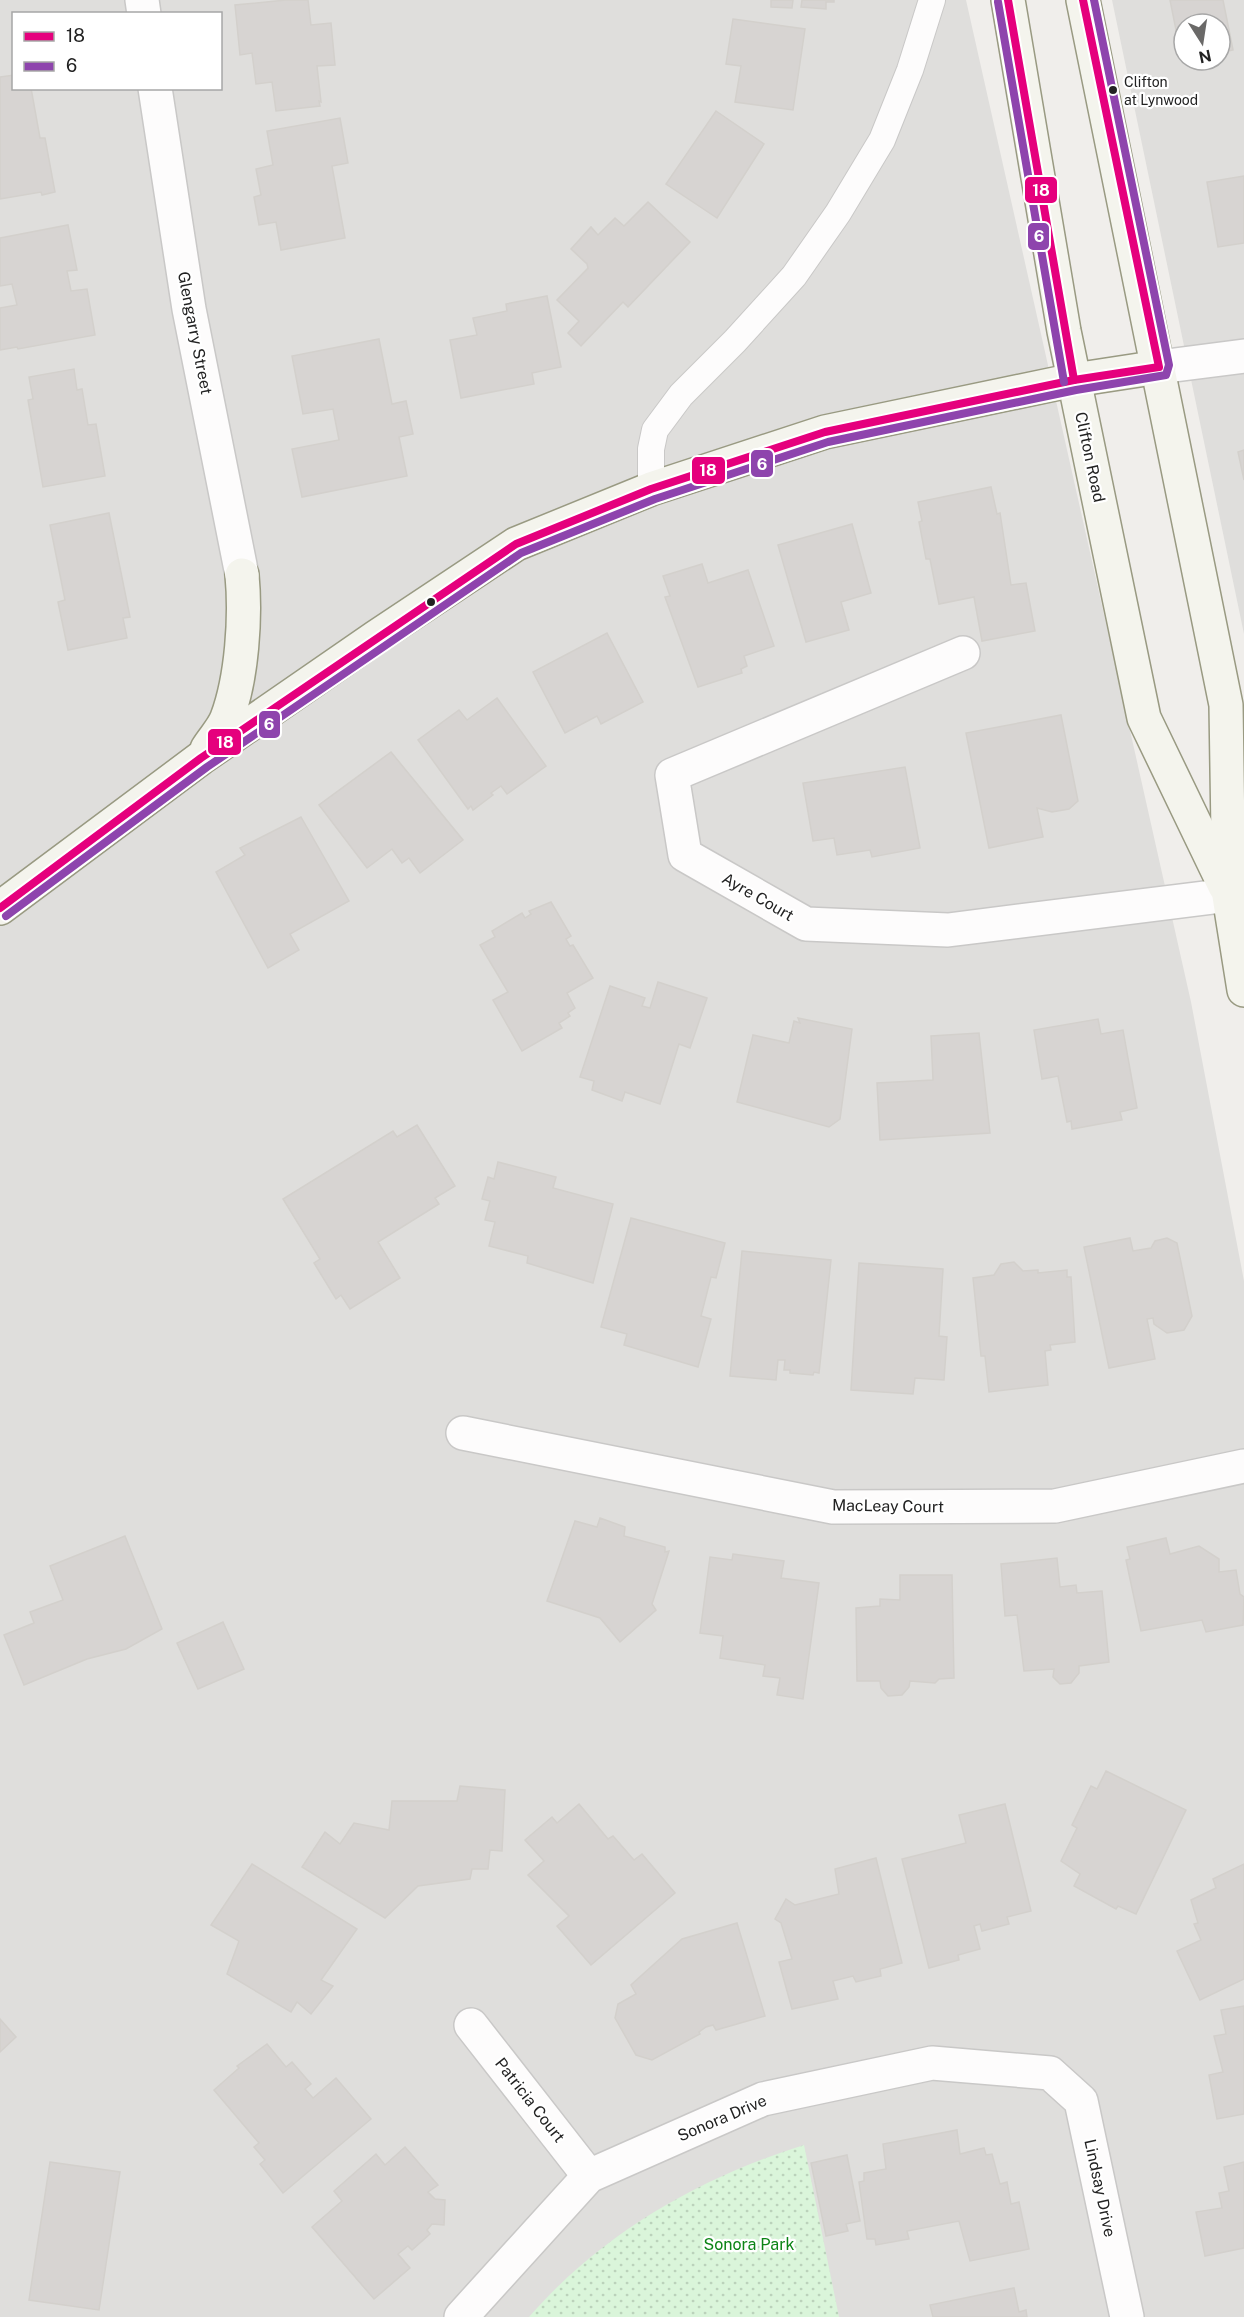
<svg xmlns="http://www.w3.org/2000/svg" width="1244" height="2317" font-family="'Public Sans',sans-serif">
<defs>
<pattern id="park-dots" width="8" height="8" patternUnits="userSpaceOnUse" patternTransform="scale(1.5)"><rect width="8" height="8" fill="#daf5da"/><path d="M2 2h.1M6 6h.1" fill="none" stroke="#bbd2bb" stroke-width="1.8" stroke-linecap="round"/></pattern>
</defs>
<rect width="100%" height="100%" fill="#f0eeeb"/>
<g fill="#dfdedc" fill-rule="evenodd">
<path d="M0,0H966L1191,1002L1244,1281V2317H0ZM14,14H220V88H14Z"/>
<path d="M1112,0H1244V634ZM1184,24H1220V60H1184Z"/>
</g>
<path fill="url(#park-dots)" d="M804,2145L839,2317H529C602,2233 699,2178 804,2145Z"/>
<g fill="#d7d4d2" stroke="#d3d0cc" stroke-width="1.5">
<path d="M286,0H308L311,25L331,23L335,65L317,66L321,102L319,101L320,106L276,111L272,82L256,84L252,53L240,55L235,5Z"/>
<path d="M771,0H793L792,8L771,7Z"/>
<path d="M802,0H834V2H826V9L801,7Z"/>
<path d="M1170,0H1223L1233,50L1220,53V24H1184L1182,60Z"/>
<path d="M733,19L805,29L793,110L735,102L741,66L726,64Z"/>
<path d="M14,75V88H31L40,138H45L55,192L42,195L41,192L0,199V77Z"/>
<path d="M716,111L764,144L717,218L666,184Z"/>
<path d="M340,118L348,163L332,166L345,238L281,250L276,222L259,225L254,197L261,195L256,169L273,165L267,131Z"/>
<path d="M1244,176V243L1218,247L1207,182Z"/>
<path d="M648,202L690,242L628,307L623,302L581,346L568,333L579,321L557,300L588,268L587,264L571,249L591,227L598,235L615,218L624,226Z"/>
<path d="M68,225L77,270L67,271L71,291L87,289L95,335L18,349L17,347L0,350V308L17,305L12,284L0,286V238Z"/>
<path d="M547,296L561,367L532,373L534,384L461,398L450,340L477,335L473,318L507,311L506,304Z"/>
<path d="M379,339L392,404L406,401L413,434L399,437L407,476L302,497L292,449L339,440L333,409L303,414L292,356Z"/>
<path d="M74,369L77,390L82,389L88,425L96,424L105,476L43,487L28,400L33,399L29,377Z"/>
<path d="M1244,450V480L1238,452Z"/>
<path d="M991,487L997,514L1000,513L1011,585L1026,583L1035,631L982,641L974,597L939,604L930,559H926L919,522L922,521L918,502Z"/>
<path d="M109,513L130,617L123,618L127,638L68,650L58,602L65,600L50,525Z"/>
<path d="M852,524L871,593L841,602L849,630L806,642L778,545Z"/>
<path d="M702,564L708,583L748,570L774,646L744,656L747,666L741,669L742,673L698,687L665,597L670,596L663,576Z"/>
<path d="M607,633L643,702L601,724L597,716L565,733L533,672Z"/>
<path d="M497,698L546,766L507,794L501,786L491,793L493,795L473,810L471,806L468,809L418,740L459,710L467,720Z"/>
<path d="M1061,715L1078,801L1069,809L1052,812L1037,808L1043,837L989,848L966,733Z"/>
<path d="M391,752L463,840L420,873L409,858L402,863L392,849L367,868L319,805Z"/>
<path d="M905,767L920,848L872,857L870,850L837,855L834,838L813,841L803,783Z"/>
<path d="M301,817L349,901L290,934L299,950L268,968L216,872L245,855L240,848Z"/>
<path d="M551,902L571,936L566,939L570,946L573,945L593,978L567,993L575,1008L568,1013L570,1016L559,1023L562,1028L522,1051L493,1000L508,992L480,945L495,937L492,931L522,913L525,918L531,914L529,911Z"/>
<path d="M658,982L707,998L690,1048L679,1044L660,1104L625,1092L622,1101L592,1090L594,1081L580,1077L610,986L645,998L642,1006L650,1008Z"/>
<path d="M798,1018L852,1029L840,1119L829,1127L737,1102L753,1035L789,1043L794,1021L800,1023Z"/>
<path d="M1098,1019L1101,1034L1123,1030L1137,1108L1120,1112L1122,1120L1072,1129L1071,1121L1067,1122L1058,1076L1042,1079L1034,1030Z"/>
<path d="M979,1033L990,1133L880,1140L877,1083L933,1080L931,1036Z"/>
<path d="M417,1125L455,1186L435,1198L439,1204L378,1242L400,1278L350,1309L341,1295L336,1299L314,1263L320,1259L283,1199L393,1131L397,1137Z"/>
<path d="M498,1162L556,1177L553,1188L613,1204L593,1283L527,1263L528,1256L489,1246L495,1222L485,1220L490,1201L482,1199L488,1177L494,1179Z"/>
<path d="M631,1218L725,1243L716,1278L711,1277L701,1316L711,1319L698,1367L624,1345L627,1334L601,1327Z"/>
<path d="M1130,1238L1133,1251L1151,1248L1155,1241L1167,1238L1177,1243L1192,1316L1184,1330L1167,1333L1154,1324L1153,1318L1147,1319L1155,1359L1109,1368L1084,1247Z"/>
<path d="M742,1251L831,1260L819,1373L814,1372L813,1375L790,1373V1370H784L785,1360H778L776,1380L730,1376Z"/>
<path d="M1014,1262L1023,1271L1038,1270V1273L1067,1270V1277H1071L1075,1342L1050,1345L1051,1350L1045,1351L1048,1385L989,1392L985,1356H981L973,1278L994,1275L1001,1264Z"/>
<path d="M859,1263L943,1269L939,1336L947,1337L944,1380L915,1378L913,1394L851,1390Z"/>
<path d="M600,1518L625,1527L624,1536L665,1547V1552L669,1551L652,1604L656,1610L620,1642L600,1618L547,1601L575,1521L597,1527Z"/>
<path d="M125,1536L162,1629L126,1649L87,1659L24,1685L4,1635L34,1623L30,1612L63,1600L50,1566Z"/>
<path d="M1166,1538L1170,1554L1199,1546L1219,1559V1572L1236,1570L1240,1594L1244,1597L1243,1625L1206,1632L1202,1620L1141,1631L1126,1560L1130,1559L1127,1547Z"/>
<path d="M733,1554L784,1561L781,1578L819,1583L803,1699L777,1695L780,1678L763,1676L765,1665L720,1658L723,1636L700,1633L710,1557L732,1560Z"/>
<path d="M1057,1558L1060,1587L1076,1585L1077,1593L1102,1591L1109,1662L1079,1666V1673L1071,1683L1060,1684L1053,1677L1054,1669L1024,1671L1017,1615L1005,1616L1001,1564Z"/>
<path d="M900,1575H952L954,1678L939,1679L935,1683L910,1681L909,1687L902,1695L888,1696L881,1688L880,1681H857L856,1608L880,1606V1599L900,1600Z"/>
<path d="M223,1622L244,1669L198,1689L177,1643Z"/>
<path d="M1106,1771L1186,1810L1136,1914L1118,1906L1116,1909L1074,1886L1080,1874L1061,1861L1077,1828L1072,1825L1091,1786L1097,1789Z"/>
<path d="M460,1786L505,1790L502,1851L490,1850L488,1869H472L470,1879L418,1886L385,1918L302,1867L325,1832L340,1844L354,1823L389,1830L392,1801H457Z"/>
<path d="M579,1804L608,1839L613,1836L634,1860L642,1854L675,1893L591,1965L557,1926L569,1916L528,1875L544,1861L525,1840L552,1817L557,1823Z"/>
<path d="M1005,1804L1031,1911L1007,1917L1009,1924L982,1931L980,1924L974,1926L980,1949L958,1955L959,1960L929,1968L902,1859L966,1843L959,1815Z"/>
<path d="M876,1858L902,1963L880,1969L881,1976L856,1982L853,1976L833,1981L838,1999L792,2009L779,1962L792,1959L781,1923L775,1919L786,1899L795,1905L839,1894L835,1869Z"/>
<path d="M252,1864L357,1929L321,1980L333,1986L311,2014L297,2002L291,2012L227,1974L239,1941L211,1925Z"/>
<path d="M1244,1864V1979L1200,2000L1177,1951L1201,1940L1194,1924L1198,1923L1191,1900L1216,1888L1213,1879Z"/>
<path d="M737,1923L765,2016L716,2030L713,2025L706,2027L699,2032L700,2034L652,2060L636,2055L615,2018L618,2004L636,1994L631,1985L682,1939Z"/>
<path d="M1244,2006V2114L1217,2119L1209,2075L1223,2072L1214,2036L1226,2034L1221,2010Z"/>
<path d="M0,2019L16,2037L0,2052Z"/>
<path d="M267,2044L286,2067L292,2062L311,2084L305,2089L313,2098L336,2078L371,2119L283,2193L260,2164L265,2160L254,2147L259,2143L214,2090L239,2068L237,2066Z"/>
<path d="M957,2130L960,2154L984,2148L986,2155L992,2154L1000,2184L1007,2182L1011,2204L1019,2202L1029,2249L970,2261L959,2221L907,2231L909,2239L876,2245L875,2239H867L859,2182L864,2181V2173L886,2169L883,2144Z"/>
<path d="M405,2147L438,2185L428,2192L435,2199L445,2200L444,2225L432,2224L427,2230L430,2234L412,2250L408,2246L398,2254L410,2268L374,2299L312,2227L342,2201L334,2191L376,2154L385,2165Z"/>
<path d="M847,2155L860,2221L846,2224L848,2231L826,2236L811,2163Z"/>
<path d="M50,2162L120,2172L99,2310L29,2300Z"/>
<path d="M1244,2162V2248L1205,2256L1196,2212L1222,2208L1219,2193L1229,2191L1224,2167Z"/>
<path d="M1014,2288L1019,2312L1026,2310L1027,2317H933L930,2305Z"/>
</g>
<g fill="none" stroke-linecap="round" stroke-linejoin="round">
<g stroke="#c9c8c7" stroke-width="28">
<path id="service" d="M651,489V449L655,430L681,395L735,341L794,276L838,213L882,140L910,70L932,0"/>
</g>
<g stroke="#c9c8c7" stroke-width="36">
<g id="minor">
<path d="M142,0L144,14"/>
<path d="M155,88L189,309L242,575"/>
<path d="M1159,367L1244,356"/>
<path d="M963,653L672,775L685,855L806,924L948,930L1244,893"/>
<path d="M463,1433L833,1507L1055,1506L1244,1466"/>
<path d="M471,2025L589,2176"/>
<path d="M461,2317L589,2176L763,2099L932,2063L1050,2073L1081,2101L1127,2317"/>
</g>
</g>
<g stroke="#999a82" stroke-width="36">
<g id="secondary">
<path d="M1008,0L1064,331L1144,718L1225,886"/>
<path d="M1083,0L1226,705L1229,896L1244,990"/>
<path d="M207,749C213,739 223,729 227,718C242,678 246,617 242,575"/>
<path d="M0,908L201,758L376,637L516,544L651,489L825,432L1074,380L1159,367"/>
</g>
</g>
<use href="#service" stroke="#fdfcfc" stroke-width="26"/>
<use href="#minor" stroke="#fdfcfc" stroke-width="33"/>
<use href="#secondary" stroke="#f4f4ed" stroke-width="33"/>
<g stroke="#fff" stroke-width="12">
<g id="bus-1">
<path d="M1008,0L1074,380"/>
<path d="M0,908L201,758L516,544L651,489L825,432L1074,380L1159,367L1083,0"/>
</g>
</g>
<g stroke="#fff" stroke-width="12">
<g id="bus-2">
<path d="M998,2L1064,382"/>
<path d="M6,916L207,767L521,553L655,499L828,442L1076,390L1166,375L1169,365L1094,0"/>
</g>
</g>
<use href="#bus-1" stroke="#e5007d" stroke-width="8"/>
<use href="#bus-2" stroke="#8e44ad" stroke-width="8"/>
</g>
<g fill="#222" stroke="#fff" stroke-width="2">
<circle cx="1113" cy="90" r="5"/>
<circle cx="431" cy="602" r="5"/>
</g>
<g text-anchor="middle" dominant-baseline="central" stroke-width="4.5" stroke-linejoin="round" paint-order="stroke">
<g font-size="14" fill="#222" stroke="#fff" text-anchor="start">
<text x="1124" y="82">Clifton<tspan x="1124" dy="18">at Lynwood</tspan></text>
</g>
<g font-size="16" fill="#222" stroke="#fff">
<text transform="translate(195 333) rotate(79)">Glengarry Street</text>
<text transform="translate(1090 457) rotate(78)">Clifton Road</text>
<text transform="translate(758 897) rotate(30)">Ayre Court</text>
<text transform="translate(888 1506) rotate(1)">MacLeay Court</text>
<text transform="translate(530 2100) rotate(52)">Patricia Court</text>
<text transform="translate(722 2118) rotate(-23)">Sonora Drive</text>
<text transform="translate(1100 2188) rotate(78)">Lindsay Drive</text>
</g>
<g font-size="16" fill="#0c8416" stroke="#fff">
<text x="749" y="2244">Sonora Park</text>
</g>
</g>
<g stroke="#fff" stroke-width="2">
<rect x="1024" y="176" width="34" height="28" rx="6" fill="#e5007d"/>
<rect x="1027" y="222" width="23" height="29" rx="6" fill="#8e44ad"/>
<rect x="750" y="449" width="24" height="29" rx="6" fill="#8e44ad"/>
<rect x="691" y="456" width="35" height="29" rx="6" fill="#e5007d"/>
<rect x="258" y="710" width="23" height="29" rx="6" fill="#8e44ad"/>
<rect x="207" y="728" width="35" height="28" rx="6" fill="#e5007d"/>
</g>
<g font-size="16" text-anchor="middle" font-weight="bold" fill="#fff">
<text x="1041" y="196">18</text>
<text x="1039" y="242">6</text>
<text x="762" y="470">6</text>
<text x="708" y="476">18</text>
<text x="269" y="730">6</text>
<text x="225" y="748">18</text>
</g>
<rect x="12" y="12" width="210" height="78" fill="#ffffff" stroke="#a7a7a7" stroke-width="1.5"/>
<rect x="24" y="32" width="30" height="9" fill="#e5007d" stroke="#a7a7a7" stroke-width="1.5"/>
<text x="66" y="42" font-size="18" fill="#222222">18</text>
<rect x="24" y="62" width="30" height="9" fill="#8e44ad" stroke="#a7a7a7" stroke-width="1.5"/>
<text x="66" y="72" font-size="18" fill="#222222">6</text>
<g transform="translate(1202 42) rotate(168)"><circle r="28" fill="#ffffff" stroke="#a7a7a7" stroke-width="1.5"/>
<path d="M0-4.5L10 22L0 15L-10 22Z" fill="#6a6968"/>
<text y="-9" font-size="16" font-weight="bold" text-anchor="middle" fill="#222222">N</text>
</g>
</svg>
